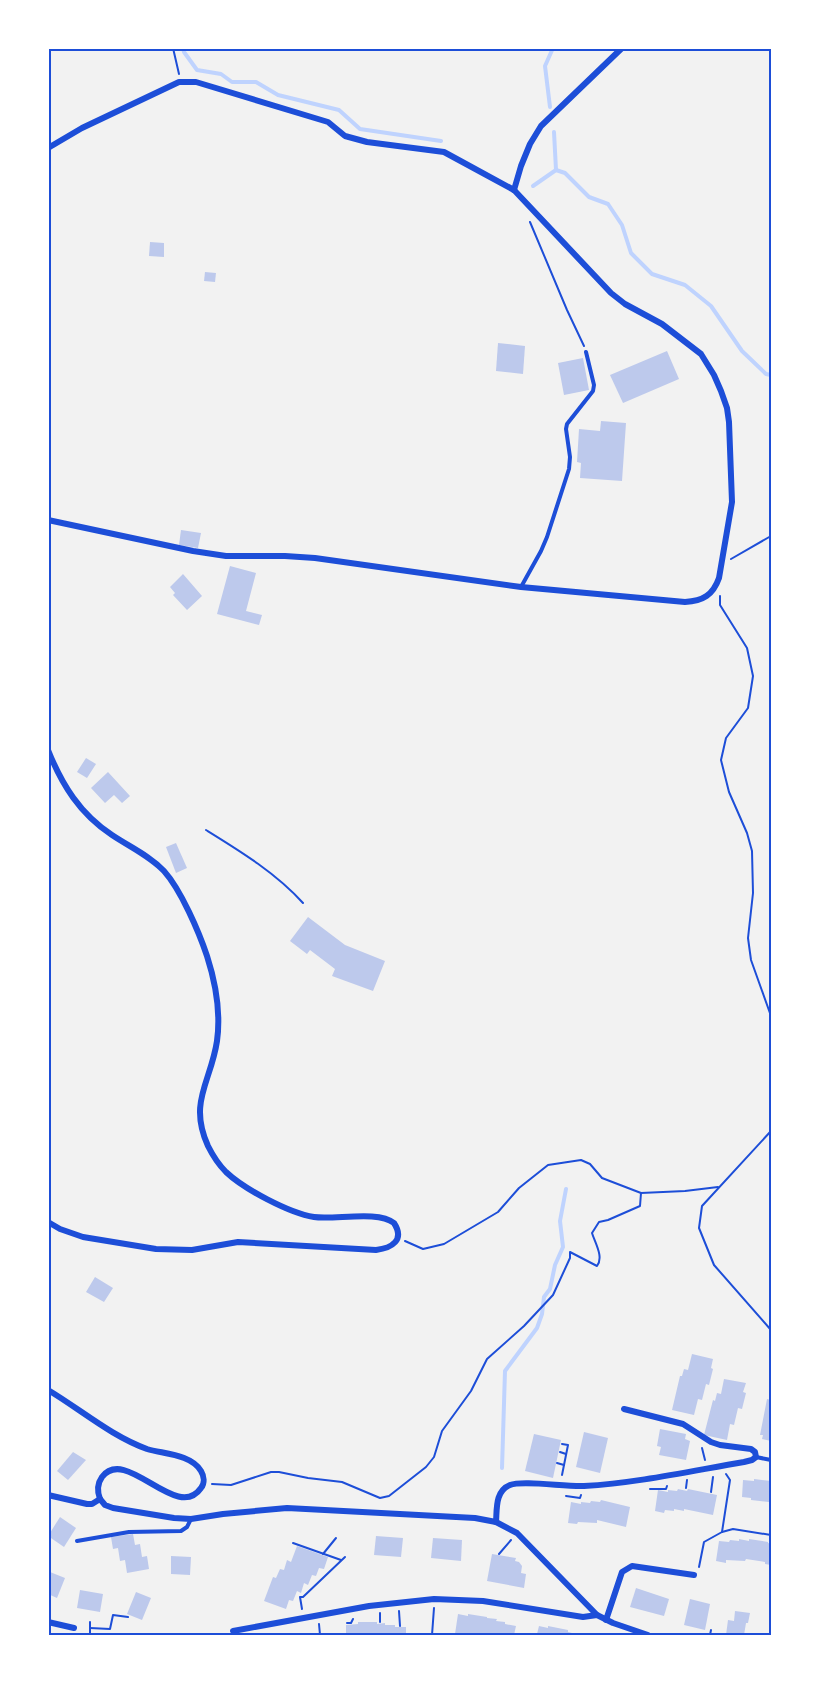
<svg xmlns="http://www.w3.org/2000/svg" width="819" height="1683" font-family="'Fira Sans Condensed',sans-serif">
<rect width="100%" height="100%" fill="#f2f2f2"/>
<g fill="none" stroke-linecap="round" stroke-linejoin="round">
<g stroke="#bfd3fe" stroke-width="4">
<path d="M183,48L184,52L197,70L221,74L232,82H256L278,95L339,110L360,129L441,141"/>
<path d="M550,107L545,66L553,48"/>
<path d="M554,132L556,170"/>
<path d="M556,170L565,173L589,197L608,204L622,225L631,253L652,274L685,285L711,306L742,351L766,374L771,375"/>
<path d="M533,186L556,170"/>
<path d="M502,1468L505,1371L537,1328L542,1314L544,1297L550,1289L555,1265L563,1247L560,1221L566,1189"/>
</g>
</g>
<g fill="#bdc9ec">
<path d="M150,242L164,243V257L149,256Z"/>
<path d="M205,272L216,273L215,282L204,281Z"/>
<path d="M498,343L525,346L523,374L496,371Z"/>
<path d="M667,351L679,379L623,403L610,375Z"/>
<path d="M583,358L589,390L564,395L558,363Z"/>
<path d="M601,421L626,423L622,481L580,478L581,463L577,462L579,429L600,431Z"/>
<path d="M181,530L201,533L198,548L179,545Z"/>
<path d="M230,566L256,573L246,611L262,615L259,625L217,614Z"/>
<path d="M183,574L202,596L187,610L173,595L175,593L170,587Z"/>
<path d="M86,758L96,764L87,778L77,772Z"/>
<path d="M108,772L130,796L122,803L114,795L105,803L91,788Z"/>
<path d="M176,843L187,868L176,873L166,847Z"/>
<path d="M308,917L345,945L385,961L373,991L332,976L335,969L310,950L307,954L290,941Z"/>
<path d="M95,1277L113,1288L104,1302L86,1292Z"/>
<path d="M692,1354L713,1359L711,1368L713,1369L709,1385L706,1384L702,1400L698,1399L694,1415L672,1410L680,1376H682L684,1369L688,1370Z"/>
<path d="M724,1379L746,1383L743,1392L746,1393L742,1409L738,1408L734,1425L730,1424L727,1440L704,1435L713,1400L715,1401L717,1393L721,1394Z"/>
<path d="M767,1399L771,1400V1441L762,1439L763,1435H760Z"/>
<path d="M660,1429L686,1434L685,1439L690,1441L686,1460L659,1455L661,1447L657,1446Z"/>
<path d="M584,1432L608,1438L600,1473L576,1467Z"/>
<path d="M534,1434L561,1440L553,1478L525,1471Z"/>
<path d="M73,1452L86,1460L68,1480L57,1471Z"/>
<path d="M754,1479L771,1481V1501L769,1502L751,1500V1498L742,1497L743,1480L754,1481Z"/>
<path d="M678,1489L687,1491L688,1489L717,1495L713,1515L684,1509V1511L674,1509V1511L665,1510L664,1513L655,1511L658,1490L668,1492V1490L677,1491Z"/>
<path d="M601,1500L630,1507L626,1527L597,1520V1523L578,1522L577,1524L568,1523L571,1502L581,1504V1502L590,1503L591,1501L600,1502Z"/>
<path d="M60,1517L76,1528L64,1547L48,1536Z"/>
<path d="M133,1534L135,1545L140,1544L142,1557L147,1556L149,1569L127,1573L125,1560L120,1561L118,1548L113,1549L111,1537Z"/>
<path d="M376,1536L403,1538L401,1557L374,1555Z"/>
<path d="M433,1538L462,1540L461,1561L431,1558Z"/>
<path d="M739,1539L749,1541V1539L768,1542V1543L771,1544V1565L765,1564V1562L746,1559L745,1561L726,1560V1563L716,1561L719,1541L729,1542L730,1540L739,1541Z"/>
<path d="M297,1546L328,1557L324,1569L319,1568L316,1576L312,1575L308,1585L304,1583L301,1593L297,1591L293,1601L289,1600L286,1609L264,1601L273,1577L276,1578L280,1569L284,1570L287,1560L291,1562Z"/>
<path d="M492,1554L516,1558L515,1561L519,1562L522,1566L521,1573L526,1574L524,1588L487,1581Z"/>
<path d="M171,1556L191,1557L190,1575L171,1574Z"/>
<path d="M50,1572L65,1578L57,1598L48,1594V1577Z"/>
<path d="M636,1588L669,1599L664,1616L630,1607Z"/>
<path d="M80,1590L103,1594L100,1612L77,1608Z"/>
<path d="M136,1592L151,1598L142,1620L127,1614Z"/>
<path d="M690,1599L710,1604L705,1630L684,1625Z"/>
<path d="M735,1611L750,1613L748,1623H746L744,1635H726L728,1620L734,1621Z"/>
<path d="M458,1614L468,1616V1614L487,1617V1618L497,1619L496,1621L505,1622V1624L516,1626L514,1635L455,1634Z"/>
<path d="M358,1622H377V1624L385,1623V1625H395V1627H406V1635H346V1625L358,1624Z"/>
<path d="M539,1626L548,1628V1626L568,1630V1632L580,1635H538L537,1634Z"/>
</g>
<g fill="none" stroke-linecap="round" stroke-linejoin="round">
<g stroke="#1d4ed8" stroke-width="2">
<path d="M173,48L179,74"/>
<path d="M530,222L567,310L584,346"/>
<path d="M731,559L771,536"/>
<path d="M720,596V605L747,648L753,676L748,708L726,738L721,760L729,792L747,833L752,851L753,893L748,938L751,960L771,1016"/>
<path d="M206,830C240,851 276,873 303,903"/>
<path d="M771,1131L702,1206L699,1228L714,1265L771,1330"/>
<path d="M405,1241L423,1249L444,1244L498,1212L519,1188L548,1165L581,1160L590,1164L602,1178L641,1193L685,1191L718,1187"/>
<path d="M562,1444L568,1445L562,1475"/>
<path d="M702,1448L705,1460"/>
<path d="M560,1452L566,1454"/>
<path d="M557,1463L564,1465"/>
<path d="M212,1484L231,1485L271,1472H279L308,1478L342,1482L380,1498L389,1496L426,1467L434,1457L442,1431L471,1391L487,1359L524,1326L553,1295L570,1258V1252L597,1266C604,1257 595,1243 592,1233L599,1222L608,1220L640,1206L641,1193"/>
<path d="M686,1488L687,1480"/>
<path d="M650,1489H666L667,1486"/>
<path d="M711,1492L713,1477"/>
<path d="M566,1496L580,1498L581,1495"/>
<path d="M722,1532L730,1480L726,1474"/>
<path d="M293,1543L341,1560"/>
<path d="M323,1554L336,1538"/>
<path d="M499,1554L511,1540"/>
<path d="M699,1567L704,1542L722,1532L733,1529L771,1535"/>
<path d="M302,1609L300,1597H303L345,1557"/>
<path d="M399,1611L400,1626"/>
<path d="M380,1613V1622"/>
<path d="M347,1623H351L353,1619"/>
<path d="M319,1624L320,1635"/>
<path d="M90,1628L110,1629L113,1615L128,1617"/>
<path d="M90,1635V1622"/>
<path d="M432,1635L434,1608"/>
<path d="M710,1635L711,1630"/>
</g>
<g stroke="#1d4ed8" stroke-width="4">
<path d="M521,587L541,551L547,537L569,469L570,457L566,429L567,424L593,391L594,385L586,352"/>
<path d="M756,1457L771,1460"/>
<path d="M77,1541L129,1532L181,1531L187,1527L191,1519"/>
</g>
<g stroke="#1d4ed8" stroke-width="6">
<path d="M48,148L82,128L179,82H196L328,122L345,136L367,142L444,152L514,190L611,293L625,304L662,324L701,354L714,375L721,391L727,408L729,422L732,502L719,578C713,595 703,601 685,602L521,587L315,558L285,556H226L193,551L48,520"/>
<path d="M514,190L521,166L530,144L541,126L622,48"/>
<path d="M48,750C62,785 80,814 112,835C130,847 150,856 164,871C181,890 199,932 207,956C216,984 221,1012 217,1041C211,1082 188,1102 208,1146C213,1156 218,1164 226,1172C244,1189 289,1213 314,1217C335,1220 378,1210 394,1223C405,1240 392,1248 376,1250L238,1242L192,1250L156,1249L83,1237L60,1229L48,1222"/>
<path d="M48,1390C80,1409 111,1436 147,1449C163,1454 191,1454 201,1471C204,1476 205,1483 201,1488C177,1523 126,1445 102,1477C97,1484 97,1491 100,1499"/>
<path d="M48,1495L87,1504H92L100,1499"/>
<path d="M100,1499L105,1505L113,1508L174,1518L191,1519L223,1514L287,1508L475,1518L496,1522L517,1533L597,1615L613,1623L648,1635"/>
<path d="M496,1522C497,1509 495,1491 510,1485C523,1480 566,1487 584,1486C637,1483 691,1471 744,1462L752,1460L756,1457L755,1452L751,1449L720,1445L711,1442L683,1424L624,1409"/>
<path d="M606,1620L622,1572L632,1566L694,1575"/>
<path d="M48,1622L74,1628"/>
<path d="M233,1631L369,1606L434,1599L483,1601L583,1617L597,1615"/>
</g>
</g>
<rect width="819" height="1683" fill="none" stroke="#ffffff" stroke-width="99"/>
<rect x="50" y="50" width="720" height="1584" fill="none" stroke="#1d4ed8" stroke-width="2"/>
</svg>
